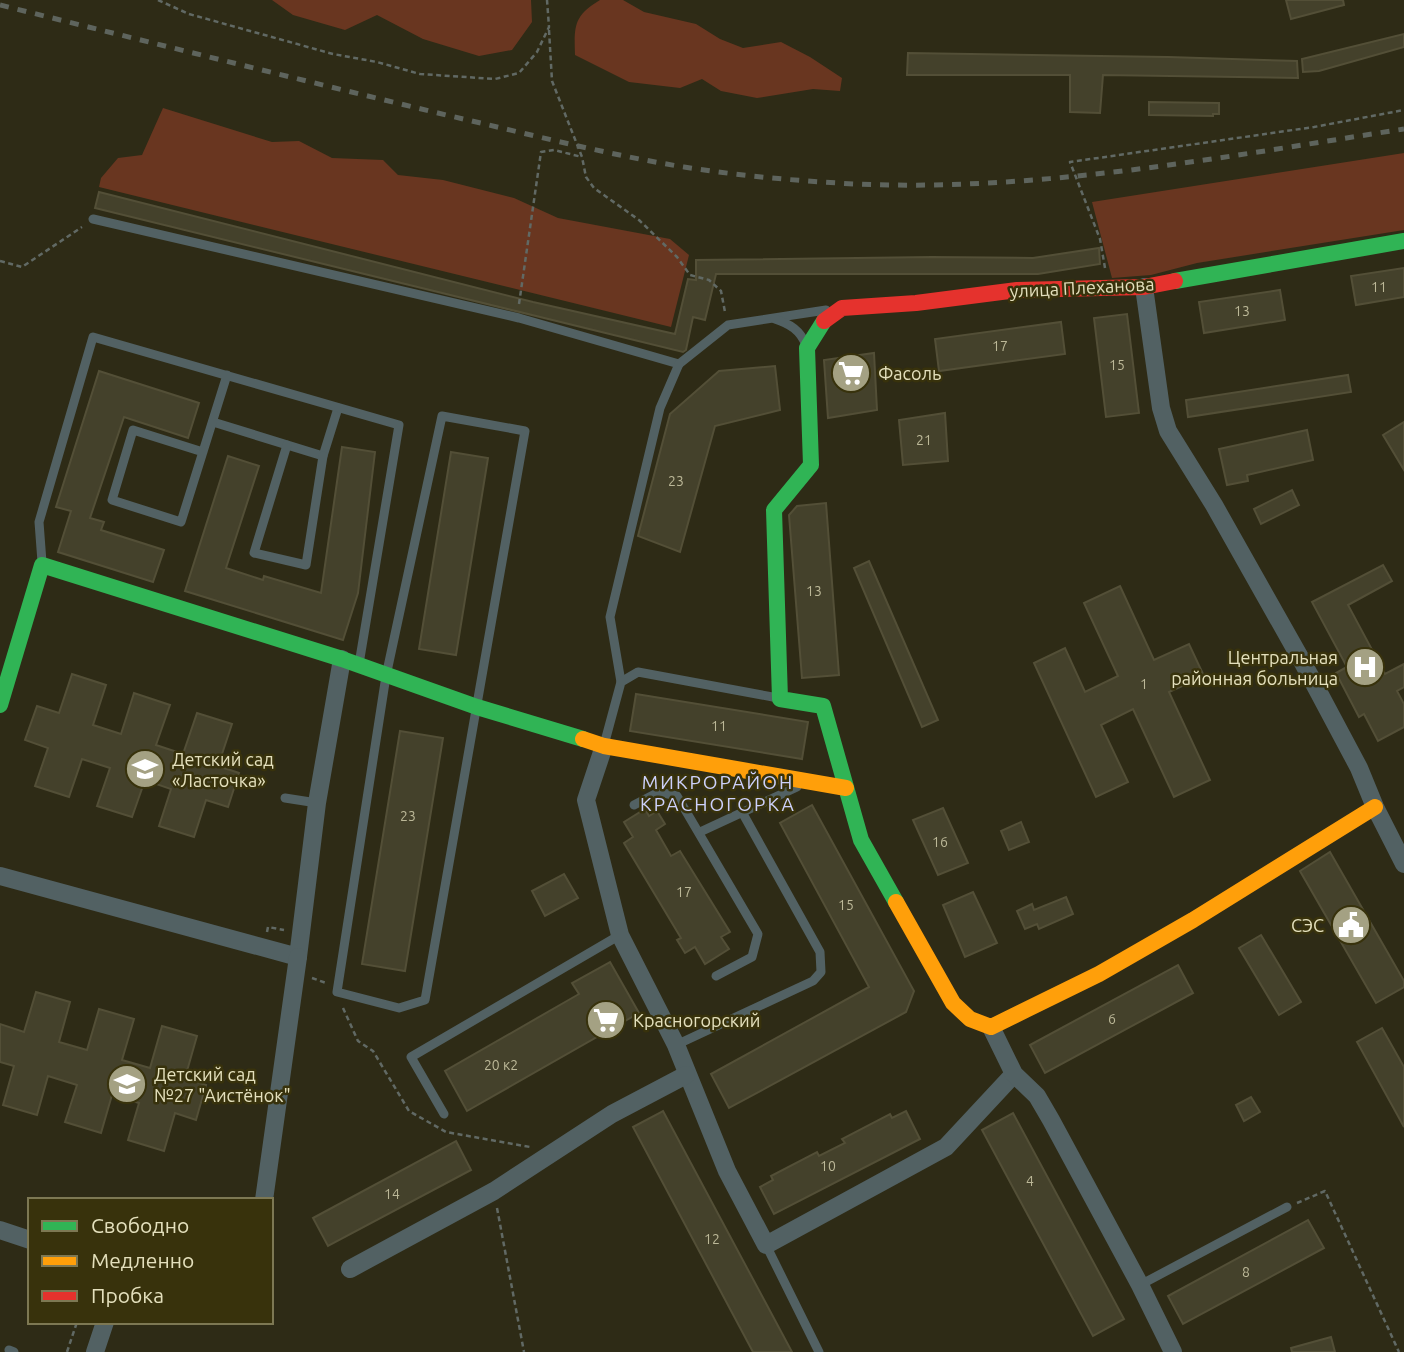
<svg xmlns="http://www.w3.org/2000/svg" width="1404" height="1352" font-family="Ubuntu,sans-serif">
<rect width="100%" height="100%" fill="#2e2b16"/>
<g fill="#693620">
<path d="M272,0H531L532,22L512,50L479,56L423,39L377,15L345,30L293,15Z"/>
<path d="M600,0H623L644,12L696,24L720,39L743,48L781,42L810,57L842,78L840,91L813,89L757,98L721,91L702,79L680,88L629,82L575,55C574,25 574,16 600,0Z"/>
<path d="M163,108L272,142L299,141L332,158L383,160L398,175L443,180L514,198L558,218L670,239L689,255L671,327L99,187L101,178L118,158L142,155Z"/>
<path d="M1404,153V230L1197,263L1151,275L1112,278L1092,202Z"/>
</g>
<g fill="#44412b" stroke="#534f37" stroke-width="2">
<path d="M1286,0H1343L1344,5L1291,19Z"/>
<path d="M1404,34V47L1319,71L1303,72L1302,59Z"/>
<path d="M908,53L1168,57L1297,61L1298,78L1103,75L1100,113L1070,112V75H907Z"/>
<path d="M1149,102L1219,103V114H1213V116L1149,115Z"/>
<path d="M99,192L533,302L675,334L688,279L696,280V260L932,257L1033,258L1099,248L1100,264L1038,274H716L705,320L693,317L686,350L683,352L95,208Z"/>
<path d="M1404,268V297L1356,305L1351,276Z"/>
<path d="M1280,290L1285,320L1204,333L1199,302Z"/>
<path d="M1127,314L1139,413L1106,417L1094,318Z"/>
<path d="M1061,322L1065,354L939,371L935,339Z"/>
<path d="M874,353L877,410L828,418L824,360Z"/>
<path d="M775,366L780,410L715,426L680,552L638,536L670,414L719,371Z"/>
<path d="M99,371L199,403L188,438L124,417L90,518L104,522L101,530L164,550L153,582L58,552L71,511L56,507Z"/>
<path d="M1348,375L1351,392L1188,417L1186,400Z"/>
<path d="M945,413L948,461L903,465L899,420Z"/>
<path d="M1404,422V470L1383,435Z"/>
<path d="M1307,430L1313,460L1247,475L1248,481L1227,485L1219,449Z"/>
<path d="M342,447L375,452L358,593L343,640L185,591L228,456L259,466L226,568L263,580L264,576L321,593Z"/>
<path d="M451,452L488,458L456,655L419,649Z"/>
<path d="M1292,490L1299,505L1261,524L1254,509Z"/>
<path d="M826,503L839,675L802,678L789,515L797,506Z"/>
<path d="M869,561L938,720L922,727L854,568Z"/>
<path d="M1383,565L1392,581L1348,605L1385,674L1404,664V687L1397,691L1404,704V727L1378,741L1364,714L1359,717L1336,673L1347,667L1312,602Z"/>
<path d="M1120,586L1154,660L1189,644L1204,676L1169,692L1210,780L1174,797L1133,709L1101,725L1128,782L1096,797L1034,663L1065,648L1085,692L1118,676L1084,603Z"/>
<path d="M72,674L106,685L93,725L121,734L134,693L170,705L156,745L183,754L197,713L232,724L218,766L239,773L228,807L206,800L194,837L159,826L171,789L145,780L132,817L97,806L110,768L82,759L69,797L35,786L48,748L25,740L37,706L59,713Z"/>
<path d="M636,694L808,722L802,759L630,731Z"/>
<path d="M400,731L443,738L405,971L362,964Z"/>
<path d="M812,805L914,991L906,1012L729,1108L711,1074L869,987L780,823Z"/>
<path d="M943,808L968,863L938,875L913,820Z"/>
<path d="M645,809L649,816L657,811L665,824L656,830L671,856L680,851L730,932L721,937L729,949L705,964L695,947L685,953L677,940L681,938L624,843L633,837L624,822Z"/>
<path d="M1021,822L1029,842L1009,850L1001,831Z"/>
<path d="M1330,852L1404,981V987L1376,1003L1300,871Z"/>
<path d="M564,874L578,898L545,916L532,891Z"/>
<path d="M973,892L997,943L965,957L943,905Z"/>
<path d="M1066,897L1073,914L1039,929L1037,924L1025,929L1017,911L1032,904L1034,910Z"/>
<path d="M1261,935L1301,1002L1279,1015L1239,948Z"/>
<path d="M610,962L639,1013L467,1111L445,1071L579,994L572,983Z"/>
<path d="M1178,965L1193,993L1045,1073L1030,1045Z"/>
<path d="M36,992L70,1002L59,1042L87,1050L99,1009L134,1019L122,1060L150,1068L162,1026L197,1036L185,1078L206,1085L196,1120L175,1113L164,1151L128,1140L139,1103L112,1095L101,1133L65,1122L77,1085L48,1076L37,1115L3,1105L14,1066L0,1062V1024L24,1032Z"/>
<path d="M1382,1028L1404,1067V1127L1357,1042Z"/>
<path d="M1251,1097L1260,1112L1244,1121L1236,1105Z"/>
<path d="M663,1111L792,1352H753L633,1127Z"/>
<path d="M906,1111L920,1139L774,1214L760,1187L773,1180L771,1176L817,1152L819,1156L845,1143L842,1139L890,1114L892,1118Z"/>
<path d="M1013,1113L1124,1319L1093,1336L982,1130Z"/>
<path d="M456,1141L471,1170L328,1246L313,1218Z"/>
<path d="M1308,1220L1324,1248L1183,1324L1168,1296Z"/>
<path d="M1331,1337L1335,1352H1292L1291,1348Z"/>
</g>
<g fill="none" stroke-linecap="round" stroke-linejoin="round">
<g stroke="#616964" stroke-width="2.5" stroke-dasharray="5 3.5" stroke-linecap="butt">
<path d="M158,0L189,14L333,54L377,62L420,74L495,79L519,73L537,52L549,27L547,0"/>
<path d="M549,30L552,81L582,157L586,177L594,188L639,220L677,257L690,275L709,280L721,291L725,312"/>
<path d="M0,261L22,267L82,227"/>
<path d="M1105,268L1100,239L1070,162L1314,127L1404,110"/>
<path d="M519,304L541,152L554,150L582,157"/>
<path d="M267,932L268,927L284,930"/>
<path d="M312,978L326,983"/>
<path d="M343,1008L358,1041L373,1051L409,1111L446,1132L530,1147"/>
<path d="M1297,1203L1325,1191L1399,1352"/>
<path d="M497,1208L524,1352"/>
<path d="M67,1352L77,1322"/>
</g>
<g stroke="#526163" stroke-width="9">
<path d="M93,219L519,318L679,364L728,325L826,310"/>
<path d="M775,319C790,324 800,330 806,345"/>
<path d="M442,416L525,431L425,1000L399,1008L337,992L386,676Z"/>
<path d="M213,422L323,456L338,408"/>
<path d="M287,445L254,553L306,565L323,456"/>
<path d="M203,452L133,430L112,500L181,522L227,375"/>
<path d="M42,562L39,522L93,337L399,425L359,664"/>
<path d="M621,682L610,617L660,408L679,364"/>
<path d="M604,745L621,682L638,672L778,698"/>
<path d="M285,798L317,803"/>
<path d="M634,805L659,792L677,796L758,934L752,957L716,976"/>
<path d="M700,832L797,787"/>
<path d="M676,1045L813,981L821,972L820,952L742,812"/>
<path d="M444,1114L411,1057L620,935"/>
<path d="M766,1245L819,1352"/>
<path d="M1140,1285L1287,1207"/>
<path d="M9,1350L14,1352"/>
</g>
<g stroke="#526163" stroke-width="18">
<path d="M1144,287L1161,408L1168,431L1214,505L1302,661L1359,768L1375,807L1404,864"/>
<path d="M604,746L586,800L620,935L676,1045L727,1171L766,1245L946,1147L1014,1074"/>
<path d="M0,876L298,957L317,803L342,659"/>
<path d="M991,1027L1014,1074L1037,1096L1051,1120L1140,1285L1173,1352"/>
<path d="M264,1200L298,957"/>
<path d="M0,1230L30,1240"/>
<path d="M350,1269L494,1191L612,1114L686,1075"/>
<path d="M95,1352L105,1322"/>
</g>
<g stroke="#30b455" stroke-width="16">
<path d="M1175,281L1404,241"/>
<path d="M824,321L807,348L811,465L774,510L780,699L823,706L861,840L896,902"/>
<path d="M0,705L42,565L342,659L477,707L583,739"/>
</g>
<g stroke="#ff9f0a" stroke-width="16">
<path d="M583,739L604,746L846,788"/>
<path d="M896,902L953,1003L970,1019L991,1027L1099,974L1193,920L1375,807"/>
</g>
<path stroke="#e5322d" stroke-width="16" d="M824,321L842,308L916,303L1017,290L1144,287L1175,281"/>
<path stroke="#5e645d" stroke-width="5" stroke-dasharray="9 9" stroke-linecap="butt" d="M0,5C149,42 297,79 446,115C525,133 604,154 684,167C741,176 798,181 855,184C1040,192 1222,157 1404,129"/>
</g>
<defs>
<g id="supermarket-disc" transform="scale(2.0125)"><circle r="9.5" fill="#a4a183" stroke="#38320c"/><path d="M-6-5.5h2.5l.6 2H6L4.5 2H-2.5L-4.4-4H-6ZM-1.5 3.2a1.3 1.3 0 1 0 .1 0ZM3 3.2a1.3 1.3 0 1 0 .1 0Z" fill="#fff"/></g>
<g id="hospital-disc" transform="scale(2.0125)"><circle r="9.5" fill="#a4a183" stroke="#38320c"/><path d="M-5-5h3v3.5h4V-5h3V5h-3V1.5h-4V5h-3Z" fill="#fff"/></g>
<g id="school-disc" transform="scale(2.0125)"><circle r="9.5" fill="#a4a183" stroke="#38320c"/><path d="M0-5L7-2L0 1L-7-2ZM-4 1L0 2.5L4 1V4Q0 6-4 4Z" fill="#fff"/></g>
<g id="civic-disc" transform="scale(2.0125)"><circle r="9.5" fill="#a4a183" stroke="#38320c"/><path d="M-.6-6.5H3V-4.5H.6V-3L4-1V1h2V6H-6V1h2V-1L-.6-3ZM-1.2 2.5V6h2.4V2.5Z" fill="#fff"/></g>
</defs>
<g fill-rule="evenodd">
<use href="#supermarket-disc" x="851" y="373"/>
<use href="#hospital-disc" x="1365" y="667"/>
<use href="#school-disc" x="145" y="769"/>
<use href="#civic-disc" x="1351" y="925"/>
<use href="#supermarket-disc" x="606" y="1020"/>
<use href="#school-disc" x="127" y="1084"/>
</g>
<g text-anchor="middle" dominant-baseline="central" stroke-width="5" stroke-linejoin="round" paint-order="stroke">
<g font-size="14" fill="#bcb898">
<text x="1379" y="287">11</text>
<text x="1242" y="311">13</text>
<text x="1000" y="346">17</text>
<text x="1117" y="365">15</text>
<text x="924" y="440">21</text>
<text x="676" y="481">23</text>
<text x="814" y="591">13</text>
<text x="1144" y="684">1</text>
<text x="719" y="726">11</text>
<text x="408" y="816">23</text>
<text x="940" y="842">16</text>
<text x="684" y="892">17</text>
<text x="846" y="905">15</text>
<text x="1112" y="1019">6</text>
<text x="501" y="1065">20 к2</text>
<text x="828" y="1166">10</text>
<text x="1030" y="1181">4</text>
<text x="392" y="1194">14</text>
<text x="712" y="1239">12</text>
<text x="1246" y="1272">8</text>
</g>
<g font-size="18" fill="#e4e0bd" stroke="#38320c">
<text transform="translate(1082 287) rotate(-3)">улица Плеханова</text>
</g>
<g font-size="18" fill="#e4e0bd" stroke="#38320c" text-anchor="start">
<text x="878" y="373">Фасоль</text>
<text x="1338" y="657" text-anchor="end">Центральная<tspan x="1338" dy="21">районная больница</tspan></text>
<text x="172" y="759">Детский сад<tspan x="172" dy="21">«Ласточка»</tspan></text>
<text x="1324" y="925" text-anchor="end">СЭС</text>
<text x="633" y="1020">Красногорский</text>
<text x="154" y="1074">Детский сад<tspan x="154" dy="21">№27 "Аистёнок"</tspan></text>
</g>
<g font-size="19" letter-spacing="2" fill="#cdd1fc" stroke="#38320c">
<text x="718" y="782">МИКРОРАЙОН<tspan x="718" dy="22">КРАСНОГОРКА</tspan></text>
</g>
</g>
<rect x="28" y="1198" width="245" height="126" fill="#38320c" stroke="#7d7853" stroke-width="2"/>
<rect x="42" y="1221" width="35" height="10" fill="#30b455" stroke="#7d7853" stroke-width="2"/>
<text x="91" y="1233" font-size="21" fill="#e4e0bd">Свободно</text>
<rect x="42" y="1256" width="35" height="10" fill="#ff9f0a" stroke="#7d7853" stroke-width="2"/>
<text x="91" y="1268" font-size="21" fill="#e4e0bd">Медленно</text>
<rect x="42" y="1291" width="35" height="10" fill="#e5322d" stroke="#7d7853" stroke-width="2"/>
<text x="91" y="1303" font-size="21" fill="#e4e0bd">Пробка</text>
</svg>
